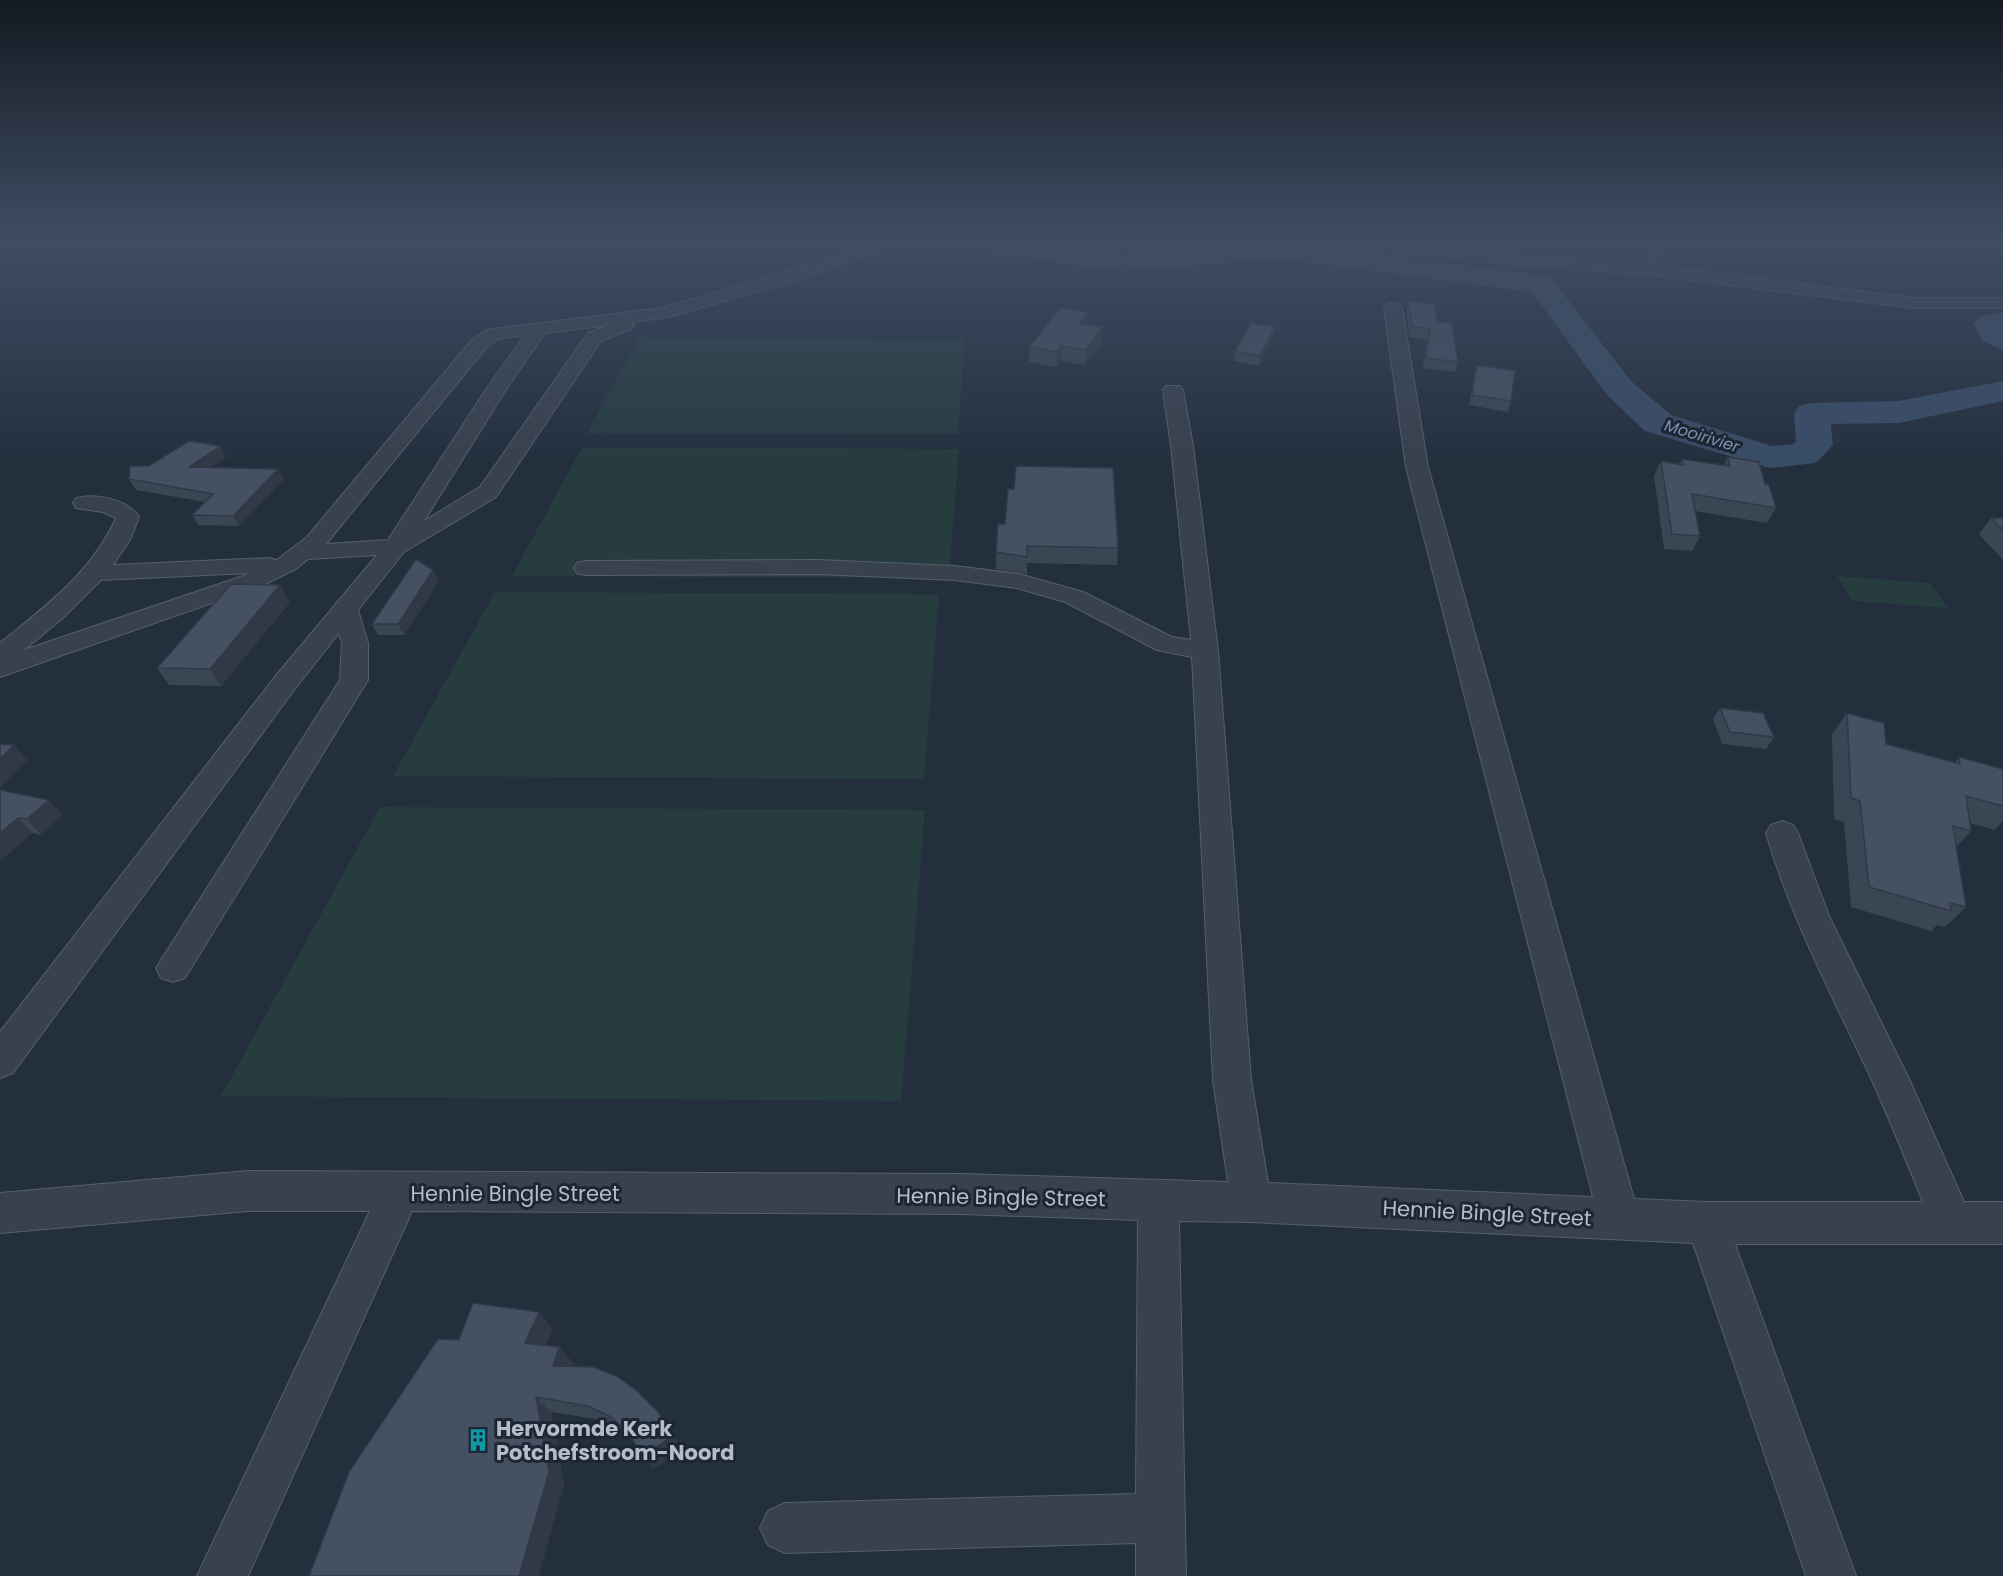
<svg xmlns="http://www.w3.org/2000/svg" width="2003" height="1576" font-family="Poppins,sans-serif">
<rect width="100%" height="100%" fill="#242f3e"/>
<g fill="#263c3f">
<path d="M1416,241H1600L1547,250L1457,246Z"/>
<path d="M639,338L965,339L958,434L587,433Z"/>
<path d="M582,447L959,449L949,578L512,576Z"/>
<path d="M1837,576L1930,583L1948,608L1853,601Z"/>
<path d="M495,592L939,594L924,779L393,776Z"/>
<path d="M380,807L925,810L901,1101L221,1096Z"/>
</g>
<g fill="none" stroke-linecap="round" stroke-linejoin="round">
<g fill="#394c67" fill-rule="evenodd">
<path d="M947,241H1026L1121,253L1277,242L1541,275L1551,278L1631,381L1671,415L1772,446L1793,444L1796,442L1794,414L1799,406L1812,403L1899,401L2003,381V401L1899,423L1831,424L1833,445L1816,463L1770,468L1645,431L1607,395L1532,292L1277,258L1121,271L961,249L951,247Z"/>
<path d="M2003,312V350L1982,341L1974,324L1979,317Z"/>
</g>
<g stroke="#565f6c" stroke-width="2">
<g id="minor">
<path d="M880,241H904L902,244L784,284L669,317L632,322L634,325L631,329L601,341L496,497L404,552L358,610L368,643V680L185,978L173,982L161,978L156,968L340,680L342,643L339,633L294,690L13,1073L0,1078V1032L274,678L377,555L308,559L296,569L261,586L0,677V643C45,607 92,572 116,518L103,512L76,508L73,503L76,498C97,493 127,499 139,517L131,538L113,565L269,558L277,560L307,537L471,341L486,330L662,308L772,276ZM609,325L588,333L480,487L424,521L507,388L545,333ZM525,335L487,388L388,540L326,544L485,349L497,339ZM249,573L243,576L24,650L64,617L101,580Z"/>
<path d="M1337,241H1384L1643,265L1650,241H1666L1658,266L1914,298H2003V308H1914L1649,275L1433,257L1345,246Z"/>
<path d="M1393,303L1399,304L1402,308L1428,467L1634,1199L1707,1202H1923C1906,1160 1889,1118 1870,1076C1832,996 1791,918 1766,833L1771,825L1782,821L1793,825L1798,833L1829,916L1910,1081L1964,1202H2003V1244H1735L1856,1576H1806L1693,1243L1251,1222L1179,1221L1186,1576H1136V1543L785,1553L768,1545L760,1528L768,1511L785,1503L1136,1494L1138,1220L962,1214L412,1211L248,1576H197L370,1211H248L0,1233V1193L248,1171L962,1174L1228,1182L1213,1080L1192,657L1157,650L1065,602L1017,588L955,580L818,574L586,575L577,573L574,568L577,563L586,561L818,560L955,566L1019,574L1083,592L1172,637L1191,640L1171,446L1163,390L1166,386H1180L1183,390L1193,446L1218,651L1251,1080L1268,1183L1593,1197L1406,467L1384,308L1387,304Z"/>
</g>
</g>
<use href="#minor" fill="#38414e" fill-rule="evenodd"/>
</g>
<g fill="#3b4654">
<path d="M1409,301L1437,322L1458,362L1455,372L1423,368L1427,339L1409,337L1407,311Z"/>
<path d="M1089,325L1103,327L1102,342L1085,365L1061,361L1056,367L1029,362V347Z"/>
<path d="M1275,327L1273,337L1259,366L1234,361L1235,351Z"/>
<path d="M1477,365L1511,401L1508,412L1469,405L1474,375Z"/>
<path d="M226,457L210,468L284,479L239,526L198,525L192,515L205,502L136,490L129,479L149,466Z"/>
<path d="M1728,457L1765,484L1776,508L1767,523L1695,511L1700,536L1692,551L1664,549L1654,476L1661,461L1679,464L1682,459L1724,465Z"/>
<path d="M1991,518H2003V560L1979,534Z"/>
<path d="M998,524L1118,548L1117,565L1027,563V574L996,569V552Z"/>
<path d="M433,570L438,582L404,635H378L372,624Z"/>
<path d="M290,602L221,686L169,685L157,668Z"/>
<path d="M1720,708L1774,737L1766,749L1722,744L1713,719Z"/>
<path d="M1847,713L1886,744L1955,763L1959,757L2003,769V821L1995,830L1970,823L1971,831L1956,847L1966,907L1945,927L1937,925L1931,931L1851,907L1844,822L1834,819L1832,734Z"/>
<path d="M0,790L62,815L41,835L32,833L0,861Z"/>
<path d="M553,1329L545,1346L559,1347L573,1363L572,1366L670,1427L681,1451L653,1469L633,1440L623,1431L602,1420L551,1412L564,1484L459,1340Z"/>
</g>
<g fill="#303945">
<path d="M1089,312V327L1080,324Z"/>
<path d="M1103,327L1102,342L1085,365L1086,350Z"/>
<path d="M1275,327L1273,337L1259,366L1260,356Z"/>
<path d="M1061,346V361L1056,367L1057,352Z"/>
<path d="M221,446L226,457L195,477L189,467Z"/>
<path d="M278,469L284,479L239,526L233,516Z"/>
<path d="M433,570L438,582L404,635L398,624Z"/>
<path d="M280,585L290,602L221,686L210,669Z"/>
<path d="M14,745L27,760L0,788V759Z"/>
<path d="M49,800L62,815L41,835L27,819Z"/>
<path d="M18,818L32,833L0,861V833Z"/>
<path d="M539,1312L553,1329L540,1359L525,1343Z"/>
<path d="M559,1347L573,1363L567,1381L553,1366Z"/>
<path d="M536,1397L551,1412L564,1484L539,1576H519Z"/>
<path d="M659,1413L670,1427L681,1451L653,1469L642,1456Z"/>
</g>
<g fill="#455162" stroke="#303945" stroke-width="1.5">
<path d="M1409,301L1435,304L1437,322L1452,323L1458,362L1426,358L1430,329L1412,327Z"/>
<path d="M1060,308L1089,312L1080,324L1103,327L1086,350L1061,346L1057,352L1029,347Z"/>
<path d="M1251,323L1275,327L1260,356L1235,351Z"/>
<path d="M1477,365L1515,371L1511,401L1472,395Z"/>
<path d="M189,441L221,446L189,467L278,469L233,516L192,515L213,494L129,479L130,466H149Z"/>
<path d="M1728,457L1759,462L1765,484L1769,485L1776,508L1692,494L1700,536L1672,534L1661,461L1683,465L1682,459L1730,466Z"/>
<path d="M1016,466L1113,468L1118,548L1027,546V557L996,552L998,524H1005L1008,489H1014Z"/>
<path d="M1991,518H2003V530Z"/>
<path d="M416,559L433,570L398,624H372Z"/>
<path d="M231,584L280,585L210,669L157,668Z"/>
<path d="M1720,708L1763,713L1774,737L1730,732Z"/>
<path d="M1847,713L1884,723L1886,744L1960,764L1959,757L2003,769V806L1966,796L1971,831L1953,826L1966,907L1950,903L1951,911L1869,887L1860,801L1851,798Z"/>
<path d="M0,744L14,745L0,759Z"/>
<path d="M0,790L49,800L27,819L18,818L0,833Z"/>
<path d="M473,1303L539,1312L525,1343L559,1347L553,1366L594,1367L618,1377L637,1391L659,1413L670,1438L642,1456L630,1435L611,1417L588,1406L536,1397L549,1472L519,1576H309L349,1472L438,1339L459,1340Z"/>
</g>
<linearGradient id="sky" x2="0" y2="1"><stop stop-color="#141a22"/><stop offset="0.52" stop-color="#3f4d63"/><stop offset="1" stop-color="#3f4d63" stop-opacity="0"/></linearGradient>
<rect width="2003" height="462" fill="url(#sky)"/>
<defs>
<g id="building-bare" transform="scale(1.8)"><path d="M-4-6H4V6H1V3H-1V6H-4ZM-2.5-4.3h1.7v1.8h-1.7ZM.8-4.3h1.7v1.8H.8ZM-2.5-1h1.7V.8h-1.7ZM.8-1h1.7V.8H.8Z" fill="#0f9aa8" stroke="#1d2633" stroke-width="2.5" paint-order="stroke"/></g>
</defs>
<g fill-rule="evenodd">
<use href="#building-bare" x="478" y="1440"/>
</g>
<g text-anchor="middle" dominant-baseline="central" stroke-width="6" stroke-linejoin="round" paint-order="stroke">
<g font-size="16" font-style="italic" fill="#7c92b1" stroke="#1d2633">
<text transform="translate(1702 436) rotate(17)">Mooirivier</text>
</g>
<g font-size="21" fill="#b4bcc9" stroke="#1d2633">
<text x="515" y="1193">Hennie Bingle Street</text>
<text transform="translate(1001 1197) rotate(1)">Hennie Bingle Street</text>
<text transform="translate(1487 1213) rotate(3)">Hennie Bingle Street</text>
</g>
<g font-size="21" font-weight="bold" fill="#b4bcc9" stroke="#1d2633" text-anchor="start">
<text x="496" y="1428">Hervormde Kerk<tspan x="496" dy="24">Potchefstroom-Noord</tspan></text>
</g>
</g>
</svg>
